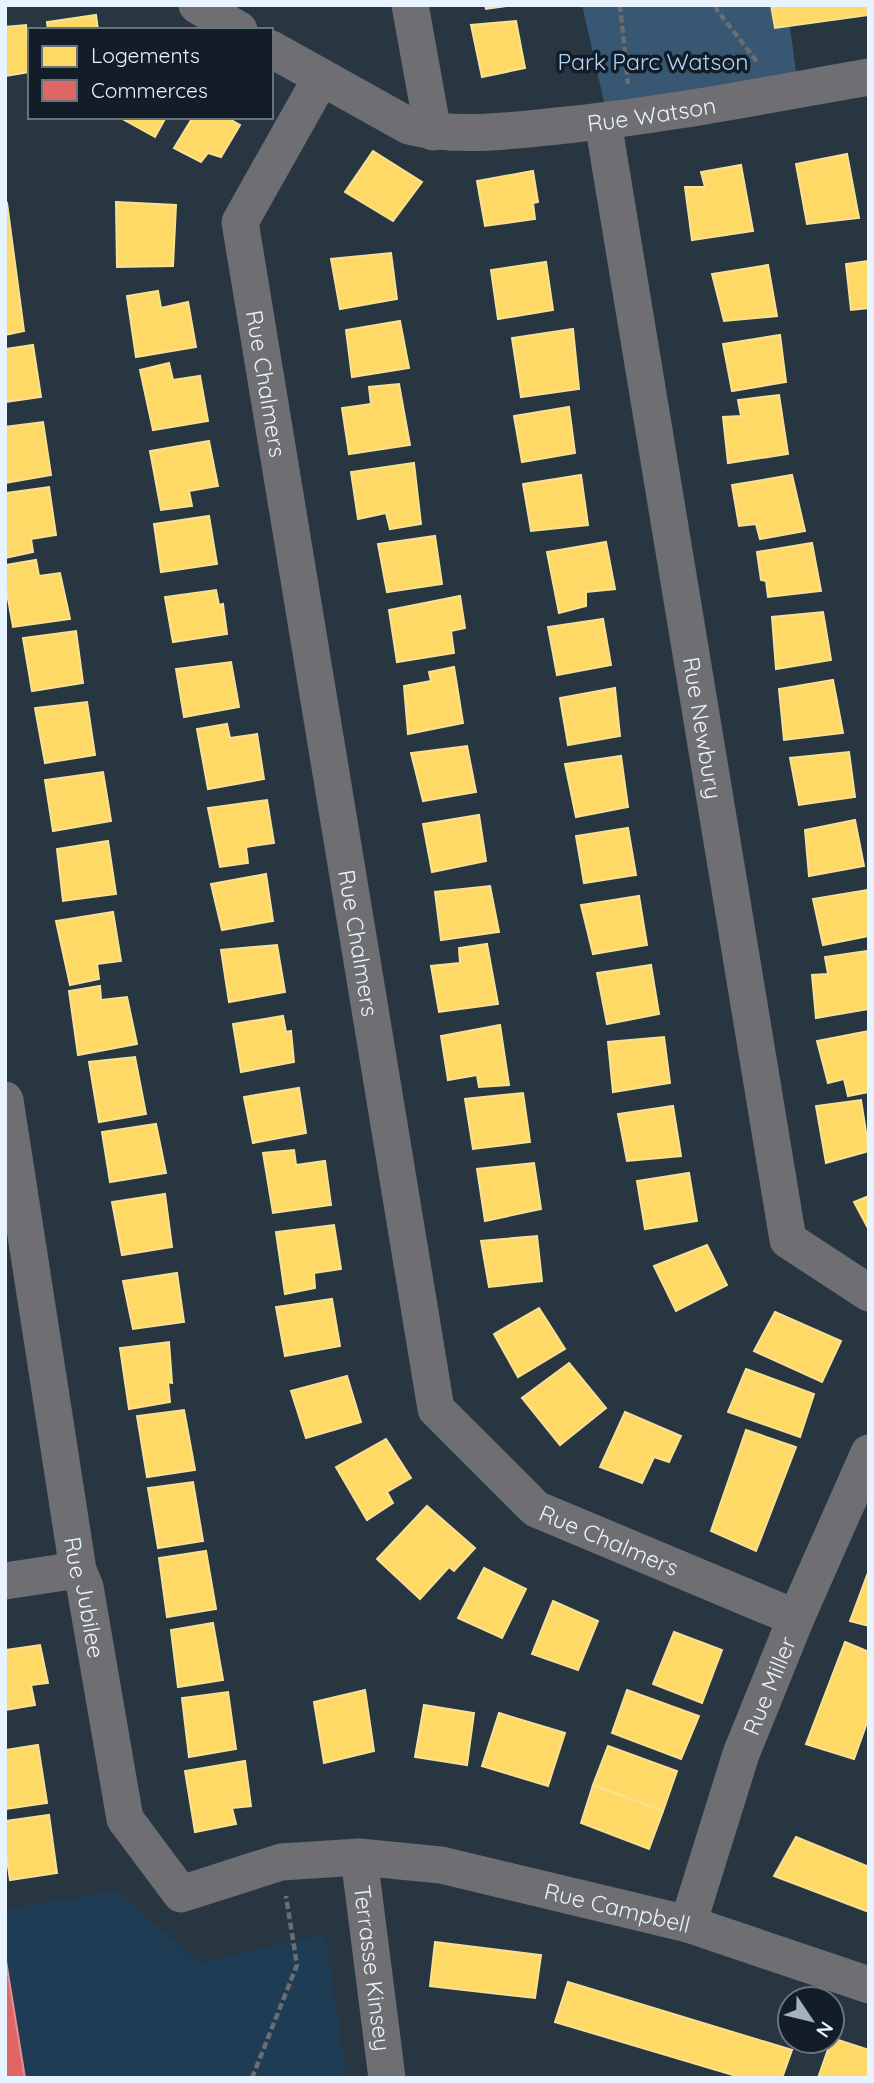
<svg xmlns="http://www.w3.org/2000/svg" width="874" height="2083" font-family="Quicksand,sans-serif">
<rect width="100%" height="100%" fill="#283642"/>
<path fill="#1f3c55" d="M118,1891L199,1963L325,1934L347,2078H5V1909Z"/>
<path fill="#385772" d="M582,5H787L799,94L609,124Z"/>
<g fill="#ffd966" stroke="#f8e194" stroke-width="2">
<path d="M485,5H513L486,9Z"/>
<path d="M771,5H869V15L775,28Z"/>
<path d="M96,15L98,30H48L47,22Z"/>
<path d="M516,21L525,68L482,77L471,25Z"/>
<path d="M26,25L30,72L5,76V27Z"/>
<path d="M119,117H166L155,137Z"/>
<path d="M193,117H226L240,125L221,157L208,153L201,162L174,148Z"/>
<path d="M373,151L422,182L393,221L345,192Z"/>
<path d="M847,154L859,218L807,224L796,164Z"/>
<path d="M741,165L753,231L692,240L685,187H705L701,172Z"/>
<path d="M533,171L538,202L533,203L535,219L485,226L477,181Z"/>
<path d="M116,202L176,205L173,266L117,267Z"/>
<path d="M7,203L24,331L5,335V204Z"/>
<path d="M391,253L397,299L340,309L331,259Z"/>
<path d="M869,261V308L851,310L846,264Z"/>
<path d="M546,262L553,310L498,319L491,270Z"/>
<path d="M768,265L777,316L724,321L712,274Z"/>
<path d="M158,291L161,308L188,302L196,347L136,357L127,296Z"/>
<path d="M400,321L409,368L352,377L346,330Z"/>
<path d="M573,329L579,389L521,397L512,338Z"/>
<path d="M780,335L786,382L732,391L723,344Z"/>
<path d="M33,345L41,397L5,402V349Z"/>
<path d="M169,363L173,380L200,376L208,421L153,430L140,370Z"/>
<path d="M399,384L410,445L349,454L342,408L371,404L369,387Z"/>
<path d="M779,395L788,454L728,463L723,417L741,416L738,400Z"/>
<path d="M569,407L575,453L522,462L514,416Z"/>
<path d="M43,422L51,475L5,483V427Z"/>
<path d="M209,441L218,486L189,491L192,506L161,510L150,451Z"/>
<path d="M414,463L421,524L390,529L386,513L358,519L351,472Z"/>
<path d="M581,475L588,525L531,531L523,484Z"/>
<path d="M792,475L805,531L760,539L756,524L739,526L732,485Z"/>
<path d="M49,487L56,535L31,539L33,552L5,558V493Z"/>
<path d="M209,516L217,564L161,572L154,524Z"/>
<path d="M435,536L442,584L387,592L378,544Z"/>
<path d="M606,542L615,589L586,592V606L559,613L547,552Z"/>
<path d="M812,543L821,591L768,597L766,581L761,580L757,552Z"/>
<path d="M36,560L39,576L60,573L70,619L13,627L5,582V565Z"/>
<path d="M216,590L219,605L223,604L227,634L173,642L165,597Z"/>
<path d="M460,596L465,628L451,631L454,653L397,662L389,610Z"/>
<path d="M823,612L831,660L776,669L772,617Z"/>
<path d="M603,619L611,665L557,675L548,627Z"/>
<path d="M76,631L83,683L32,691L23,638Z"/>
<path d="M231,662L239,707L184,717L176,669Z"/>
<path d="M454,667L463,723L408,734L404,686L431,681L429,672Z"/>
<path d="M833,680L843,733L784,740L779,689Z"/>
<path d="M615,688L620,736L568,745L560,698Z"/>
<path d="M87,702L95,755L45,763L35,708Z"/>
<path d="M227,724L230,738L257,734L264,779L208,789L197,729Z"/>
<path d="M467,746L476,792L423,801L411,753Z"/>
<path d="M849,752L855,797L799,805L790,758Z"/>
<path d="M621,756L628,807L576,817L565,764Z"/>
<path d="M103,772L111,821L53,831L45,780Z"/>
<path d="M267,800L274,843L246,847L248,863L220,867L208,808Z"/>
<path d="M479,815L486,861L432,872L423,824Z"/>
<path d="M855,820L864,866L809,876L805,830Z"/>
<path d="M628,828L636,875L584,883L576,836Z"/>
<path d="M108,841L116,894L63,901L57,849Z"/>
<path d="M266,874L273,921L222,930L211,884Z"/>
<path d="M490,886L499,932L441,940L435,892Z"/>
<path d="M868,890L869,936L823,945L813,899Z"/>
<path d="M639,896L647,945L593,954L581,905Z"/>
<path d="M113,912L121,961L97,964L99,979L70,985L56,921Z"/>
<path d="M487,944L498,1004L439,1012L431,966L460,963L459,948Z"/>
<path d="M277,945L285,992L229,1002L221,950Z"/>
<path d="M866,951L869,964V1009L816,1018L812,975L828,974L825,957Z"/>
<path d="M651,965L659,1014L607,1024L597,973Z"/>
<path d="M100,986L101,1000L127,997L137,1044L78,1055L69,991Z"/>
<path d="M283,1016L286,1032L291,1031L294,1062L241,1072L233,1024Z"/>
<path d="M500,1025L509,1085L479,1087L477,1075L448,1080L441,1036Z"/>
<path d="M869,1031V1092L848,1096L844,1079L828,1083L817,1041Z"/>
<path d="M664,1037L670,1083L613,1092L608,1042Z"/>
<path d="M135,1057L146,1114L99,1122L89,1062Z"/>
<path d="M299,1088L306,1133L253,1143L244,1097Z"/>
<path d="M523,1093L530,1142L473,1149L465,1099Z"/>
<path d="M861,1100L869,1151L826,1163L816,1106Z"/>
<path d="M673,1106L681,1156L627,1161L618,1114Z"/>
<path d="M156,1124L166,1173L110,1182L102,1132Z"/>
<path d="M294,1150L296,1165L325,1161L331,1205L273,1213L263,1153Z"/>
<path d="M534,1163L541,1209L485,1221L477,1169Z"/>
<path d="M689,1173L697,1221L645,1229L637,1181Z"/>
<path d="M165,1194L172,1247L122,1255L112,1202Z"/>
<path d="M869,1196V1230L854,1202Z"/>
<path d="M334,1225L341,1269L314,1273L315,1288L285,1294L276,1232Z"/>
<path d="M537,1236L542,1281L489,1287L481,1241Z"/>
<path d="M707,1245L727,1285L676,1311L654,1266Z"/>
<path d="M177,1273L184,1322L133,1329L123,1281Z"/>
<path d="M332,1299L340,1346L285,1356L276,1307Z"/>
<path d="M539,1308L565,1349L518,1377L494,1334Z"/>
<path d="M775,1312L841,1341L822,1382L754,1351Z"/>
<path d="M169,1342L172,1383L168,1382L170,1402L129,1409L120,1348Z"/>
<path d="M569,1363L606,1408L560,1445L522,1398Z"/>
<path d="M746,1369L814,1394L800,1437L728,1412Z"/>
<path d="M347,1376L361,1422L306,1438L291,1391Z"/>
<path d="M184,1410L195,1470L147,1477L137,1416Z"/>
<path d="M625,1412L681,1436L669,1462L654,1457L642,1483L600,1467Z"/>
<path d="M746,1430L796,1447L756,1551L711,1531Z"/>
<path d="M386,1439L411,1478L387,1492L393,1503L367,1520L336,1467Z"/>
<path d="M193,1482L203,1541L158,1548L148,1488Z"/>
<path d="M427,1506L475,1548L454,1571L449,1567L420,1599L377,1559Z"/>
<path d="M206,1551L216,1609L167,1617L159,1558Z"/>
<path d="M484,1568L526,1589L502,1638L458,1618Z"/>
<path d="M869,1570V1626L850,1621Z"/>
<path d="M553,1601L598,1621L578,1670L532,1654Z"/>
<path d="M213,1623L223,1680L178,1687L171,1630Z"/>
<path d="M674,1632L722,1650L702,1703L653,1684Z"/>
<path d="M845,1642L869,1652V1717L854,1759L806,1744Z"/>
<path d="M40,1645L48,1683L31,1685L35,1705L5,1710V1650Z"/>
<path d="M365,1690L374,1751L324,1763L314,1702Z"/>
<path d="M627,1690L699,1716L681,1759L612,1733Z"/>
<path d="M228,1692L236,1749L189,1757L182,1698Z"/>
<path d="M424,1705L474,1713L467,1765L415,1757Z"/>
<path d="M499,1713L565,1733L548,1786L482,1766Z"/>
<path d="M38,1745L47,1803L5,1809V1750Z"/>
<path d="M608,1746L677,1771L663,1811L593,1785Z"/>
<path d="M245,1761L251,1806L232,1808L236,1824L195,1832L185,1771Z"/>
<path d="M593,1785L663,1811L649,1849L581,1823Z"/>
<path d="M49,1815L57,1873L10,1880L5,1845V1821Z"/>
<path d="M796,1837L869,1867V1912L774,1876Z"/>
<path d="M435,1942L541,1955L535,1998L430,1986Z"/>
<path d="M568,1982L792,2050L782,2078H743L555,2022Z"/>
<path d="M832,2038L869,2050V2078H818Z"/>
</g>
<path fill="#e06666" stroke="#e29094" stroke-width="2" d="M5,1961H6L25,2078H5Z"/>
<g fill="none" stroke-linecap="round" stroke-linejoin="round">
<g stroke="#6a6d72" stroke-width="4.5" stroke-dasharray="7 3.5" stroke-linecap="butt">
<path d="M620,5L628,84"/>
<path d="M716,5L717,10L758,63"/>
<path d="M252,2078L297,1965L286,1896"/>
</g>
<g stroke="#6f6e72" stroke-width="37">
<path d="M197,5L239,30"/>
<path d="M410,5L433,132"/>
<path id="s1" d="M271,49L409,126C456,138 509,131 557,126C662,116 765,95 869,77"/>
<path id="s2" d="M321,78L240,222L436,1409L536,1509L796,1618"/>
<path id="s3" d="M603,122L788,1240L869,1293"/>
<path id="s4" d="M5,1100L78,1570L85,1587L125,1819L181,1894L281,1862L359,1857L441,1865L688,1924L869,1985"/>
<path d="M5,1581L78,1570"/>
<path id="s5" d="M359,1857L387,2078"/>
<path id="s6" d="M688,1924L741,1754L796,1618L869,1453"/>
</g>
</g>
<g text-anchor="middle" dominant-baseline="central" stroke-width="7" stroke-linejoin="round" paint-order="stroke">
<g font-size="23" fill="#b2d5f5" stroke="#121d27">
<text x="653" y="61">Park Parc Watson</text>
</g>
<g font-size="23" fill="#e7f3fe" stroke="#121d27">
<text stroke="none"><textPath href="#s1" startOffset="402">Rue Watson</textPath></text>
<text stroke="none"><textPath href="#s2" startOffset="329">Rue Chalmers</textPath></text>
<text stroke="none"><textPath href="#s3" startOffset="614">Rue Newbury</textPath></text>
<text stroke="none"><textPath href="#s2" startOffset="896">Rue Chalmers</textPath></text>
<text stroke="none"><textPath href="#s2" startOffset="1589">Rue Chalmers</textPath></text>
<text stroke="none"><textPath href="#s4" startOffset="504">Rue Jubilee</textPath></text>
<text stroke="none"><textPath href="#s6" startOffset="252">Rue Miller</textPath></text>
<text stroke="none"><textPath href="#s4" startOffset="1270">Rue Campbell</textPath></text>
<text stroke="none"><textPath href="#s5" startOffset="112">Terrasse Kinsey</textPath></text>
</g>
</g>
<rect width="874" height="2083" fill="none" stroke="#e7f3fe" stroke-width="14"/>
<rect x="28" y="28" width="245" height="91" fill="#121d27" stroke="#67737d" stroke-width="2"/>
<rect x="42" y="46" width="35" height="21" fill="#ffd966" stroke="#67737d" stroke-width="2"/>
<text x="91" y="63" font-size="21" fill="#e7f3fe">Logements</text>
<rect x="42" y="80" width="35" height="21" fill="#e06666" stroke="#67737d" stroke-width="2"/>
<text x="91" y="98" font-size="21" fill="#e7f3fe">Commerces</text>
<g transform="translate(811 2020) rotate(125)"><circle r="33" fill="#121d27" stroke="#67737d" stroke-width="2"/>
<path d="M0-5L12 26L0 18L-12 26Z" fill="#a4b1bc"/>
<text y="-10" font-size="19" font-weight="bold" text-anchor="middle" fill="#e7f3fe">N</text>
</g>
</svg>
